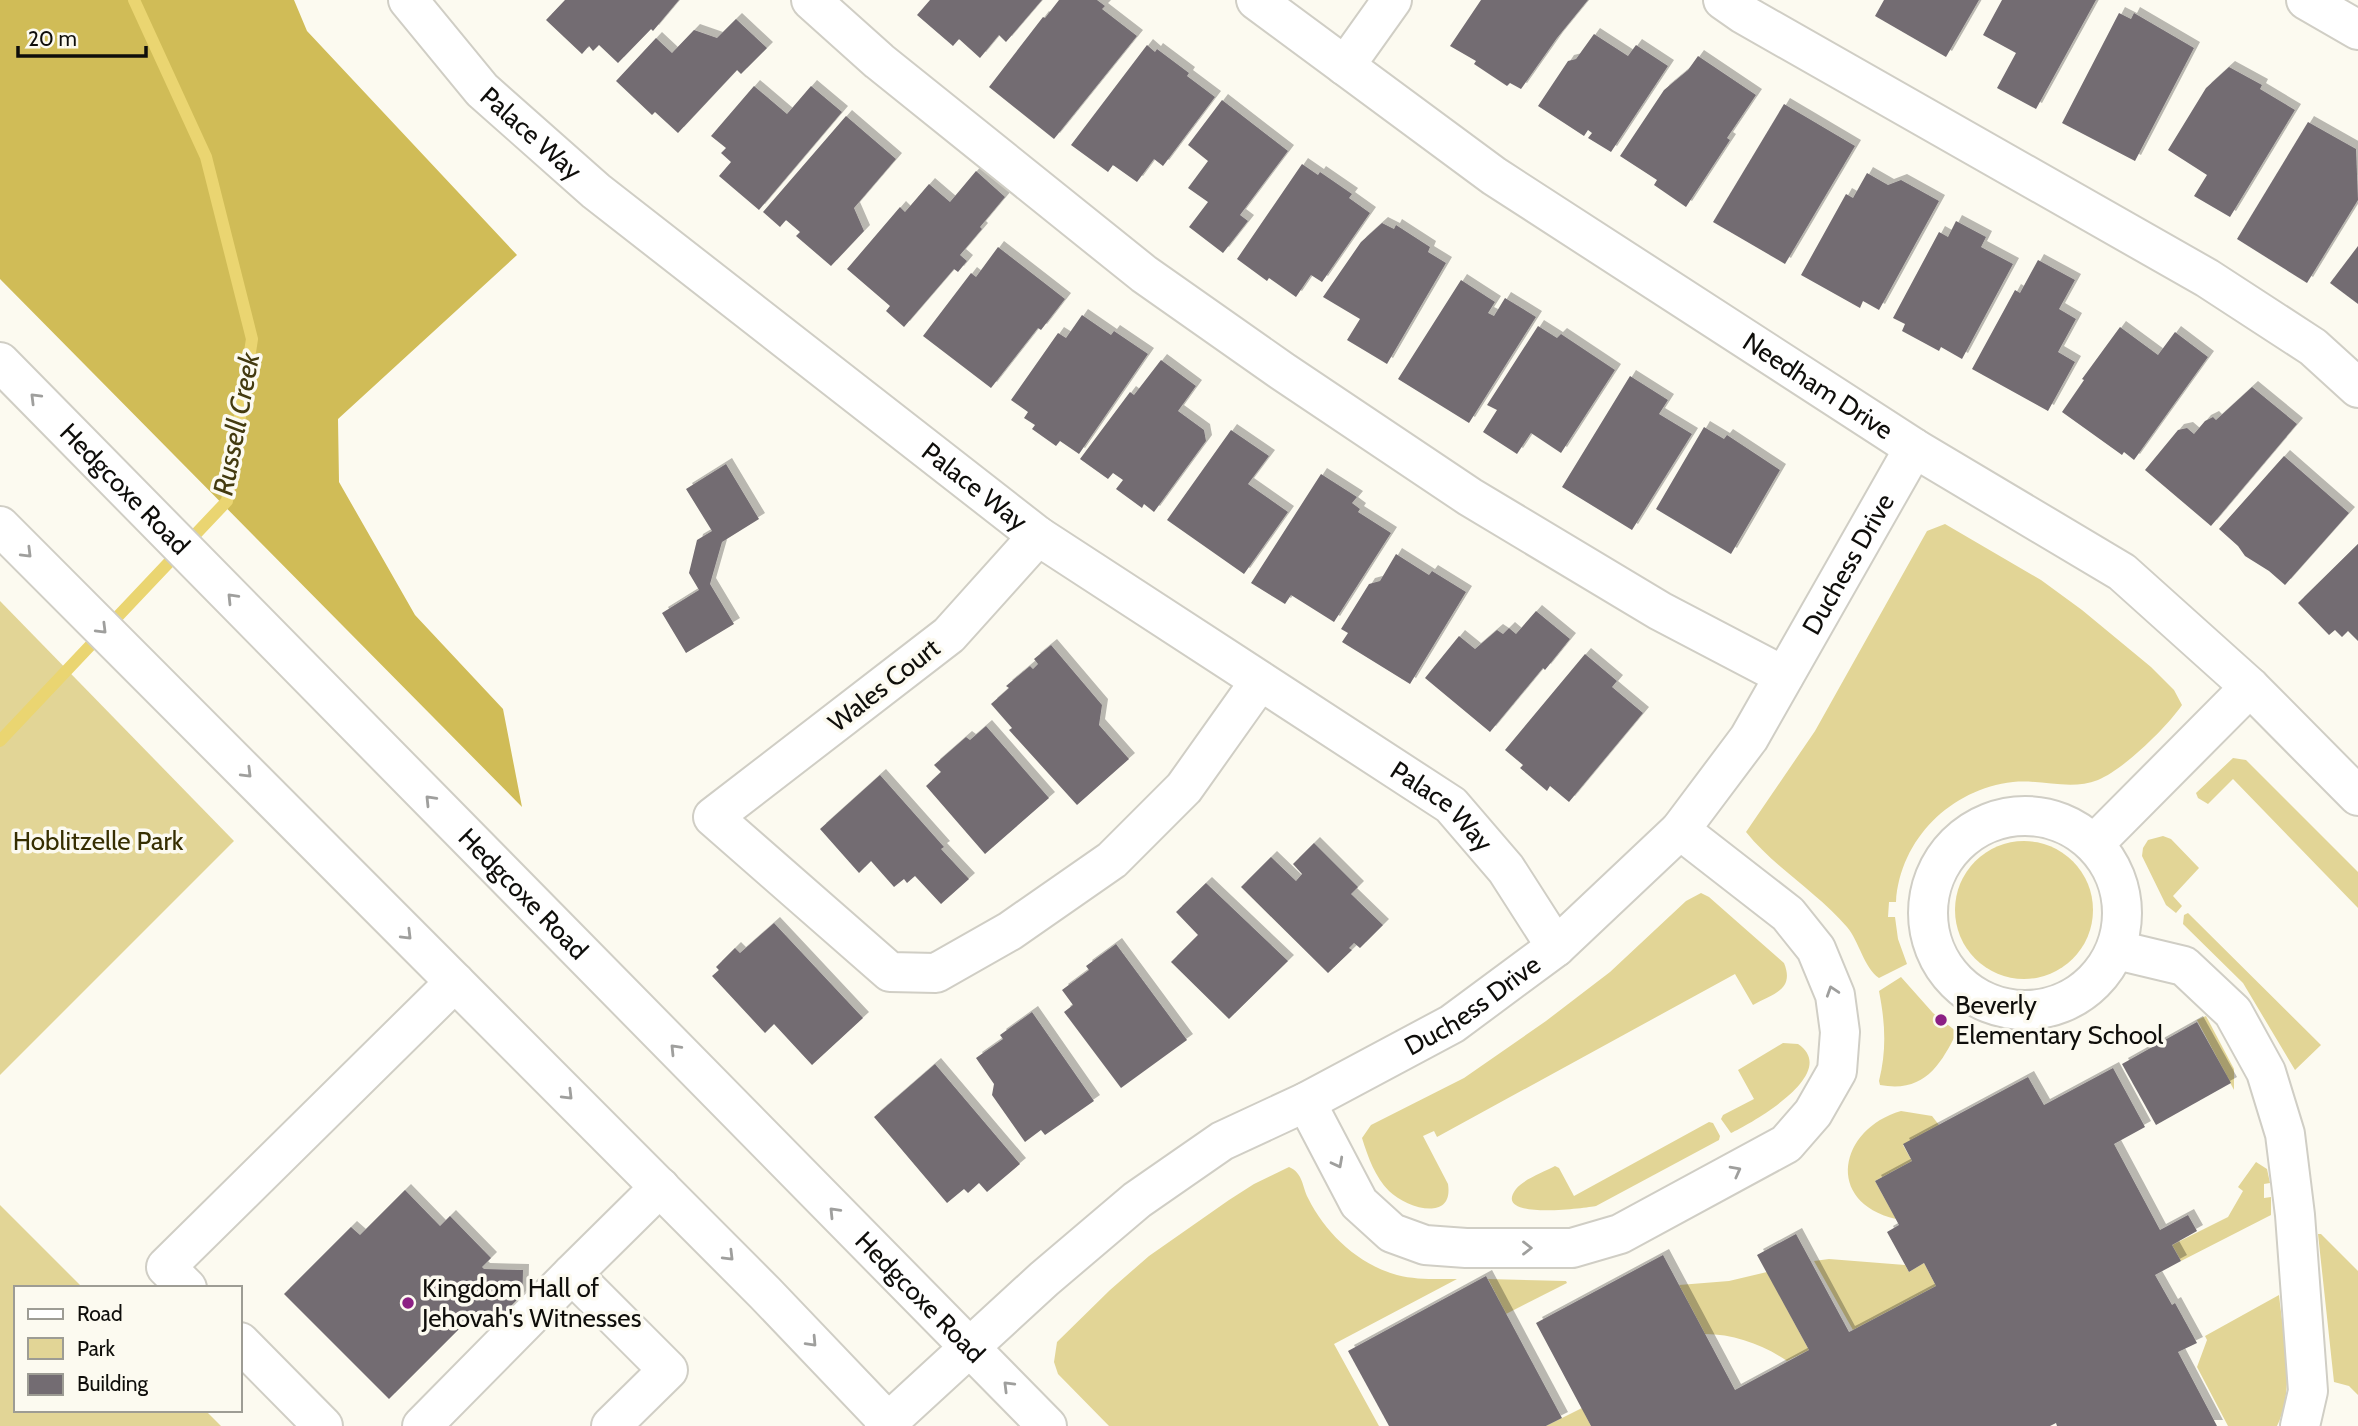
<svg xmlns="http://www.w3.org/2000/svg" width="2358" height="1426" font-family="Cabin,sans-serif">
<defs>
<filter id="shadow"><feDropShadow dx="6" dy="-6" stdDeviation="0" flood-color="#0004"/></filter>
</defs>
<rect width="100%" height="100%" fill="#fcfaf0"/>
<g fill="#e2d596">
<path d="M1945,524L2041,580L2082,610L2151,667L2174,690L2182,705C2166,728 2124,769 2098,780C2070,791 2042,779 2013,782C1951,789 1900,839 1896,902H1889L1888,917H1895L1898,939L1907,964L1879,978C1864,968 1859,941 1847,927C1817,892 1775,868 1746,832L1815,731L1927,531Z"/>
<path d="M0,601L234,841L0,1075Z"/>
<path d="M2233,758L2246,760L2358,872V908L2233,779L2208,804L2198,798L2196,793Z"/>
<path d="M2163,836L2171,839L2199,868L2173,896L2182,906L2176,913L2166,905L2142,856L2143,848L2148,840Z"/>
<circle cx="2024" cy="910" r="69"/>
<path d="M1701,893L1709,897L1784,963C1795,990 1773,994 1753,1005L1735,974L1437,1137L1434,1131L1423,1136L1448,1184C1454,1223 1406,1208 1389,1191C1375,1177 1368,1157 1362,1138L1371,1125L1464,1078L1546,1021L1610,972L1686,901Z"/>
<path d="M2188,913L2321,1045L2295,1070L2243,983L2183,924L2184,915Z"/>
<path d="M1901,977L1933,1013L1957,1032C1940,1066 1924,1093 1880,1085L1879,1081C1887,1049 1885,1022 1879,991Z"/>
<path d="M2206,1016L2234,1069V1090L2197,1020Z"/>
<path d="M1783,1043L1798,1044C1841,1073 1752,1123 1731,1133L1721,1119L1723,1115L1754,1099L1738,1070Z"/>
<path d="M1901,1111L1932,1116L1939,1125L1903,1145L1912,1161L1875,1181L1896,1219C1824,1202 1839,1129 1901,1111Z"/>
<path d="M1709,1122L1713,1123L1720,1136L1719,1140L1596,1206C1585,1208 1491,1221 1516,1189C1524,1179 1544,1172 1555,1166L1559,1168L1574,1196Z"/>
<path d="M2256,1162L2267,1169L2270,1183L2264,1184V1198L2271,1197V1215L2181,1261L2172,1245L2228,1217L2243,1191L2238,1187Z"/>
<path d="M1289,1167C1303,1173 1302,1186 1308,1198C1326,1234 1358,1264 1397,1275C1416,1280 1437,1279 1457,1279L1334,1344L1379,1426H1109L1058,1374L1054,1362L1057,1342L1110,1290L1149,1256L1229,1200L1254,1184Z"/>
<path d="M0,1205L83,1288H16V1410H205L221,1426H0Z"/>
<path d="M2318,1234H2321L2358,1271V1395L2349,1386L2334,1382Z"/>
<path d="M1829,1259L1905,1265L1909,1272L1924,1263L1936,1286L1853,1330L1814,1261Z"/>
<path d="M1767,1272L1809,1350L1787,1361C1764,1345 1734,1334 1705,1334L1679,1285L1729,1281Z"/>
<path d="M1488,1279L1566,1281L1567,1283L1506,1314Z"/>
<path d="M2279,1295C2283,1335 2296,1389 2277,1426H2228L2197,1367L2207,1340L2205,1336Z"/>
<path d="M1582,1408L1591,1426H1546Z"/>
</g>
<path fill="#d0bc57" d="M0,0H294L307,31L517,255L338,419L339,482L415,615L503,709L522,807L0,279Z"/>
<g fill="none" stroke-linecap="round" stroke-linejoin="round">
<path stroke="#ead571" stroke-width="12" d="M0,741L227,501L252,339L206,157L134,0"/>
</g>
<g fill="#736c72" filter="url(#shadow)">
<path d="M565,0H679L653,31L651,29L618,63L599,45L593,51L589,46L582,54L546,20Z"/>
<path d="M930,0H1042L1006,42L999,35L980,58L959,39L953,46L917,15Z"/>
<path d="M1059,0H1097L1105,6L1102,9L1137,36L1054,139L989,87L1043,17L1045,18Z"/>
<path d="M1481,0H1588L1557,38L1521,89L1510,83L1507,86L1474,64L1476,61L1450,46Z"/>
<path d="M1884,0H1979L1946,57L1875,16Z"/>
<path d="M2002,0H2096L2036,109L1997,88L2016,53L1983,35Z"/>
<path d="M2119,13L2131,19L2134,13L2194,48L2135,161L2062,123Z"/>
<path d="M736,19L767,48L741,74L737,70L678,133L655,112L652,115L616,81L656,38L672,53L694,30L717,38Z"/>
<path d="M1594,34L1628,56L1636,45L1668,66L1611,152L1588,138L1592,133L1588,130L1584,136L1538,106L1568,61L1576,59Z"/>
<path d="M1147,45L1155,52L1157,49L1189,73L1187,76L1215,97L1163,166L1154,159L1137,182L1113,165L1108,172L1071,145Z"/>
<path d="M1698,56L1756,95L1727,138L1730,140L1686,207L1654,185L1657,180L1620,156L1664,90L1688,70Z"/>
<path d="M2229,67L2262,85L2260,89L2295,110L2230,217L2194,196L2207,175L2168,150L2206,88Z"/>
<path d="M754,86L787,114L811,86L842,112L759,210L719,176L731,162L721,153L726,148L711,136Z"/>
<path d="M1222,100L1288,151L1240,215L1248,221L1223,253L1189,227L1208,202L1188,188L1208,161L1188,145Z"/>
<path d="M1784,104L1855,146L1785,264L1713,222Z"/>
<path d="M846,116L896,159L854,208L864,231L831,266L796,236L800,232L786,220L780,227L763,212Z"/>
<path d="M2308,122L2356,149L2358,200L2307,283L2237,239Z"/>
<path d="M1302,164L1318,175L1320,172L1352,194L1349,198L1370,213L1322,282L1311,275L1296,297L1269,278L1267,281L1237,259Z"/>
<path d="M976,171L1005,197L980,227L982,229L960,255L967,261L958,272L954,269L904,327L886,311L890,306L847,269L900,207L905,212L929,184L950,202Z"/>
<path d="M1867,173L1888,185L1901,180L1939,201L1879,310L1863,301L1860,308L1801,275L1846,194L1853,198Z"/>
<path d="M1956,221L1986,237L1981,247L2013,264L1962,359L1941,347L1939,351L1902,331L1905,324L1893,318L1939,232L1948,237Z"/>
<path d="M1382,223L1394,229L1396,225L1430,247L1428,252L1446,263L1387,364L1347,340L1360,319L1323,297L1361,242Z"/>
<path d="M2358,246V304L2330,283Z"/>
<path d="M998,247L1065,299L1041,330L1038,328L991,388L923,336L971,273L976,277Z"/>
<path d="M2038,260L2075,280L2059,309L2076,319L2058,352L2075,362L2048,411L1972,369L2015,290L2020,293Z"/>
<path d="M1461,280L1495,302L1488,313L1494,316L1505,298L1536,317L1469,423L1398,379Z"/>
<path d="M1082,315L1111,335L1114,331L1148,354L1079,454L1060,441L1056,446L1032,429L1035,425L1024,418L1028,412L1011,400L1058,333L1066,338Z"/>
<path d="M1538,326L1557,338L1561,334L1615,370L1561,453L1531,433L1517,454L1483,432L1497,410L1487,405Z"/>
<path d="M2120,327L2158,355L2175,332L2208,357L2134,460L2124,452L2122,455L2062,412L2084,380L2082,379Z"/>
<path d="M1161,360L1196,386L1178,411L1204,430L1206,441L1154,512L1144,504L1142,508L1116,489L1123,480L1113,473L1108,479L1080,459L1130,392L1134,395Z"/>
<path d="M1630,376L1668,400L1659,414L1692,434L1632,530L1562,487Z"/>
<path d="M2252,387L2297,424L2211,526L2145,470L2178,430L2187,428L2194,434L2205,421L2213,417L2216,420Z"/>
<path d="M1704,427L1724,439L1727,435L1780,470L1731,554L1656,509Z"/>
<path d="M1231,430L1269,456L1248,484L1288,512L1244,574L1167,520Z"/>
<path d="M2284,456L2349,513L2285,585L2269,571L2245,556L2238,546L2219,529Z"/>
<path d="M726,464L759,519L722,542L710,584L734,624L686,653L662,613L699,590L689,573L697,540L712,531L686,489Z"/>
<path d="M1321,474L1357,497L1352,503L1360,509L1358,512L1391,533L1334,622L1291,595L1285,604L1251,583Z"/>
<path d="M2358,544V641L2348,631L2342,637L2335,630L2329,635L2298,603Z"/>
<path d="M1396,554L1429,575L1432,571L1466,592L1410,684L1342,642L1348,633L1341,629L1369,584L1380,581Z"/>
<path d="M1536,611L1570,639L1545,670L1543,668L1490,732L1425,678L1459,636L1475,649L1497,630L1503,634L1509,628L1516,634Z"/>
<path d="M1051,645L1102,705L1099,725L1129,759L1077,805L1009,730L1012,728L991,704L1009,688L1006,686L1030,666L1033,669L1038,664L1034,659Z"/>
<path d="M1585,654L1617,681L1612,687L1643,713L1569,802L1550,786L1547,791L1520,768L1523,765L1505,750Z"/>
<path d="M986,726L1049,798L985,854L926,786L941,772L934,765L966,737L970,740Z"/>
<path d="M880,775L944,847L941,849L969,879L941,904L915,876L907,883L904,879L894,887L871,861L859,873L820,829Z"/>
<path d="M1314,843L1358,887L1351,894L1383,925L1360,948L1354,943L1349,948L1352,950L1328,973L1241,887L1271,857L1296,881L1302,874L1293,864Z"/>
<path d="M1206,883L1288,961L1229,1019L1171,962L1198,935L1176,912Z"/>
<path d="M774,923L863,1018L812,1065L774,1024L765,1033L712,976L719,970L716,967L735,948L740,953Z"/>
<path d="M1116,944L1187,1040L1121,1088L1064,1012L1073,1005L1062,990L1089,970L1086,966Z"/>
<path d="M1032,1012L1094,1101L1045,1135L1041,1130L1025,1142L992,1095L994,1084L976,1058L1003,1039L1000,1035Z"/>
<path d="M2197,1022L2231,1083L2156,1125L2122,1064Z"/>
<path d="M935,1064L1020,1164L987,1192L979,1183L968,1193L964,1189L947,1203L874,1117Z"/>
<path d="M2113,1068L2145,1127L2114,1144L2160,1230L2188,1215L2197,1231L2172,1245L2181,1261L2155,1275L2172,1305L2175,1303L2197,1343L2178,1352L2217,1426H2057L2056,1423L2050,1426H1591L1536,1323L1663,1255L1735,1390L1809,1350L1757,1255L1796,1234L1849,1332L1853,1330L1936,1286L1924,1263L1909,1272L1887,1232L1899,1225L1875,1181L1912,1161L1903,1144L2028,1077L2044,1105Z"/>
<path d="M405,1190L440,1226L450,1216L491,1258L482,1267L484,1269L523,1270L522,1313L476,1312L389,1399L284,1294L351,1227L360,1235Z"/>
<path d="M1486,1276L1562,1418L1546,1426H1389L1348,1351Z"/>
</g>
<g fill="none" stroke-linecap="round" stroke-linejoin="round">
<g stroke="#d0cec5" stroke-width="42">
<g id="minor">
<path id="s1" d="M408,0L482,90L596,191L1038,536L1451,805L1506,869L1556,947"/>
<path d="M811,0L879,61L1144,274L1282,371L1470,497L1660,611L1784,676"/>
<path id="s2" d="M1256,0L1494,176L1914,448L2122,572L2250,687L2358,796"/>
<path d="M1723,0L1743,14L2207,278L2313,347L2358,388"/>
<path d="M2306,0L2358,30"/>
<path d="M1345,66L1392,0"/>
<path d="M1038,536L949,635L713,817L890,972L936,973L1010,931L1112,860L1184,788L1260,681"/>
<circle cx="2025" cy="913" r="97"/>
<path d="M2095,843L2250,687"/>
<path d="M2117,950L2184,966L2233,1012L2266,1072L2285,1134L2295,1215L2308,1391L2300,1426"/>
<path d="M1306,1102L1359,1203L1392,1233L1425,1245L1466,1248H1572L1620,1234L1786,1144L1813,1113L1837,1071L1840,1032L1835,995L1816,949L1788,914L1680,830"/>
<path d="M187,1288L166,1267L455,982"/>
<path d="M240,1342L323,1426"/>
<path d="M422,1426L572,1274"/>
<path d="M611,1426L668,1370L572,1274L660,1187"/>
<path id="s3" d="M884,1426L1044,1279L1137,1200L1222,1141L1306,1102L1452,1024L1556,947L1680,830L1749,738L1914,448"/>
</g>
</g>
<g stroke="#d0cec5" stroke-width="42">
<g id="major">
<path id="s4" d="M0,362L1047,1426"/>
<path d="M0,526L765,1293L892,1426"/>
</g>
</g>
<use href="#minor" stroke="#fff" stroke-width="38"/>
<use href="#major" stroke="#fff" stroke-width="38"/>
</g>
<defs><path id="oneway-chevron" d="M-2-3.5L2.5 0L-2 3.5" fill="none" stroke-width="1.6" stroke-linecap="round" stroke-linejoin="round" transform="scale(1.75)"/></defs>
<g stroke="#9f9f9d">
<use href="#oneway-chevron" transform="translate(35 398) rotate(-135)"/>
<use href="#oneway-chevron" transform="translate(27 553) rotate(45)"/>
<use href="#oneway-chevron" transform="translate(232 598) rotate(-134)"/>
<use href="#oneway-chevron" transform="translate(102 629) rotate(45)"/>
<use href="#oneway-chevron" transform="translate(247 773) rotate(45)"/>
<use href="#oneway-chevron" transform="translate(430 800) rotate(-134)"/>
<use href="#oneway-chevron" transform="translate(407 935) rotate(45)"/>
<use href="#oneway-chevron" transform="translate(1832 991) rotate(-108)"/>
<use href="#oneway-chevron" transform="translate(675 1049) rotate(-134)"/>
<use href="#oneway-chevron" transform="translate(568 1095) rotate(45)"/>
<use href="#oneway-chevron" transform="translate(1338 1163) rotate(62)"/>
<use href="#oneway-chevron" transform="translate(1736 1171) rotate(-28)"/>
<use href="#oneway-chevron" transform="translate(834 1212) rotate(-134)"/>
<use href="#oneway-chevron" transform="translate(1527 1248)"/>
<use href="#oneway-chevron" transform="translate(729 1256) rotate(45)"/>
<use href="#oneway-chevron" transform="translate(812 1342) rotate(47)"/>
<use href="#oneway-chevron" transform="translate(1008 1386) rotate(-135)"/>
</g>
<g fill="#8c2084" stroke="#fcfaf0" stroke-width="2.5">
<circle cx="1941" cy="1020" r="7"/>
<circle cx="408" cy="1303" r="7"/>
</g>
<g text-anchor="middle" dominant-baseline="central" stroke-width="7" stroke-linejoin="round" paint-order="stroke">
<g font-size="26" fill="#0f0e0b" stroke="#fcfaf0">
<text stroke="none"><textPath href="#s1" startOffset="182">Palace Way</textPath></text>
<text stroke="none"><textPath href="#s2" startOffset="682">Needham Drive</textPath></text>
<text stroke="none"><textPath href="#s1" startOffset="749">Palace Way</textPath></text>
<text stroke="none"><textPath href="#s4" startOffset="178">Hedgcoxe Road</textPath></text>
<text stroke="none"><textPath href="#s3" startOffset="1316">Duchess Drive</textPath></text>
<text transform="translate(884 685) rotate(-38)">Wales Court</text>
<text stroke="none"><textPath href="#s1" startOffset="1316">Palace Way</textPath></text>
<text stroke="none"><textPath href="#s4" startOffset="746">Hedgcoxe Road</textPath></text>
<text stroke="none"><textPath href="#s3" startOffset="728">Duchess Drive</textPath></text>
<text stroke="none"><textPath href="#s4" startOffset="1312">Hedgcoxe Road</textPath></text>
</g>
<g font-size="26" fill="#362e01" stroke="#fcfaf0">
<text x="98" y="841">Hoblitzelle Park</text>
</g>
<g font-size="26" fill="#0f0e0b" stroke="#fcfaf0" text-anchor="start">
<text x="1955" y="1005">Beverly<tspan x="1955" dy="30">Elementary School</tspan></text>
<text x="422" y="1288">Kingdom Hall of<tspan x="422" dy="30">Jehovah's Witnesses</tspan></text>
</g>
<g font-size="28" font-style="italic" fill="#433a0f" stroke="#fcfaf0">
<text transform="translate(236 424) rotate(-79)">Russell Creek</text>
</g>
</g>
<rect x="14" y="1286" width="228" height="126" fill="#fcfaf0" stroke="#9d9c94" stroke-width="2"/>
<rect x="28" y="1309" width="35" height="10" fill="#ffffff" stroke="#9d9c94" stroke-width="2"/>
<text x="77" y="1321" font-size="21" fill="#0f0e0b">Road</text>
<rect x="28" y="1338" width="35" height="21" fill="#e2d596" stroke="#9d9c94" stroke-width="2"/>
<text x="77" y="1356" font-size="21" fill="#0f0e0b">Park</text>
<rect x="28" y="1374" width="35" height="21" fill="#736c72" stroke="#9d9c94" stroke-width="2"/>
<text x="77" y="1391" font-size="21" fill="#0f0e0b">Building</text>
<path d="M18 46v10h128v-10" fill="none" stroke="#0f0e0b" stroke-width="3.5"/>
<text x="28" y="46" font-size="21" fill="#0f0e0b" stroke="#fcfaf0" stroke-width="5" paint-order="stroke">20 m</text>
</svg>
